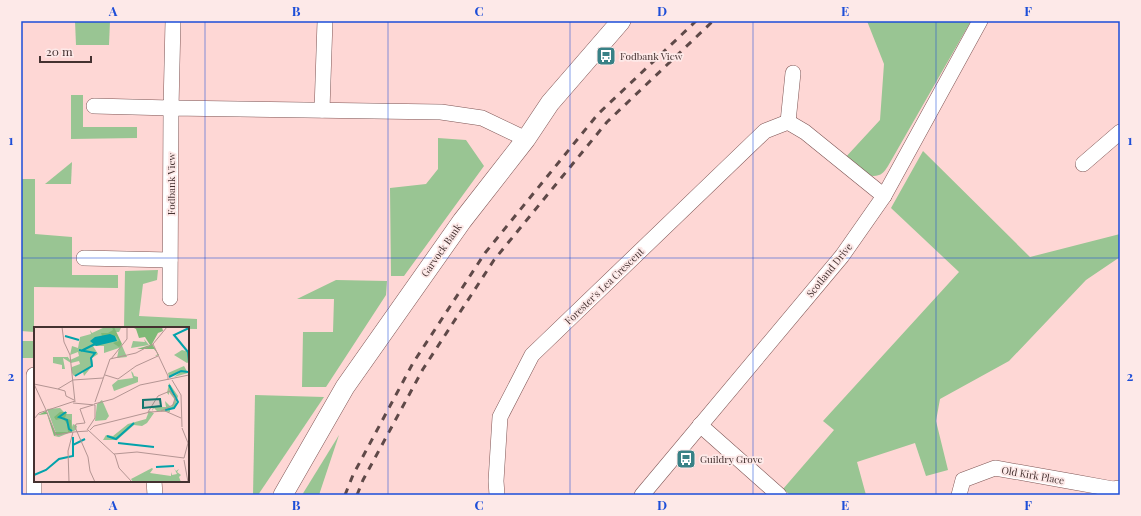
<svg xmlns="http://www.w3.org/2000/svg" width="1141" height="516" font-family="'Playfair Display',serif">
<rect width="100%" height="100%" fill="#fed7d5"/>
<g fill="#99c593">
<path d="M75,21H110L109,45H76Z"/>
<path d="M867,21H971L888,166C886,169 883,174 879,175C866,180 853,166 844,159L880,120L884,64Z"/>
<path d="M71,95H83V127H137V138L71,139Z"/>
<path d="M438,138L466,140L484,166L404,276H391L390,188L426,184L438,169Z"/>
<path d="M923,151L1030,257L1120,234V257L1086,280L1009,361L940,399L936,421L948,470L926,476L915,443L857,462L866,495H790L783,489L834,430L823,421L959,272L891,208Z"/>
<path d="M72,162L71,184H45Z"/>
<path d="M21,179H35V241V234L72,237V275H118V288L34,287V332L21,331Z"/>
<path d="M158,270L157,280L143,284L139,316L197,319V329L124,328L125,271Z"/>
<path d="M336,280L387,281L386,295L326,387H302L303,332H333L334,299H297Z"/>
<rect x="21" y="341" width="14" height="17"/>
<path d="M255,395L324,397L258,495H253Z"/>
<path d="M339,435L319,495H302Z"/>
</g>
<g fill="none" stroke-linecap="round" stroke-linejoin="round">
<g stroke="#7e5554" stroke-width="16">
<g id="minor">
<path d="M94,106L171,108L173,21"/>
<path d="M322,110L325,21"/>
<path d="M788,122L793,73"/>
<path d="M1083,164L1120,132"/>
<path d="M84,258L170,260"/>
<path d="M170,298L171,108L441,112L482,118L526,139"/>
<path d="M34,375V495"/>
<path d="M700,425L779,495"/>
<path d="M154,481L155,495"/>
<path d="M497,495L496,481L500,417L532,355L765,131L788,122L805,132L884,196"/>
<path d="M642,495L842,256L884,196L980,21"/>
<path d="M959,495L963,480L995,468L1074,482L1113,489L1120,488"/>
</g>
</g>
<g stroke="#7e5554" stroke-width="20">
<path id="tertiary" d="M283,495L345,387L462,221L526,139L550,103L621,21"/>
</g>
<use href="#minor" stroke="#fff" stroke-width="15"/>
<use href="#tertiary" stroke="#fff" stroke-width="19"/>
<g stroke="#5f4948" stroke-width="3" stroke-dasharray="7 7" stroke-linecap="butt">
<path d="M345,495L353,475L413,363L485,253L598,114L696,21"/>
<path d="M357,495L363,480L423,369L494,260L607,122L713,21"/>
</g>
</g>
<path fill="none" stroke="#1d4ed8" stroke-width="1" stroke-opacity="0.55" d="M205,21V495M388,21V495M570,21V495M753,21V495M936,21V495M21,258H1120"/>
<defs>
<g id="bus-square" transform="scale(1)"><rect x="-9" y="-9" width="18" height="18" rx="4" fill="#388186" stroke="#fde9e8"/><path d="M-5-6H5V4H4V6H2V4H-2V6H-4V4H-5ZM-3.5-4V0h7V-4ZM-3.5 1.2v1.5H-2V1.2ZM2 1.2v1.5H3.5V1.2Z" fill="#fff"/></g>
</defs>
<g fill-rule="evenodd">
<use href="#bus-square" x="606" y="56"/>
<use href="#bus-square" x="686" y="459"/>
</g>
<g text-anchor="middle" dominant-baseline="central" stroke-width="3.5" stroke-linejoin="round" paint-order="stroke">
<g font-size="10" fill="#443130" stroke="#fde9e8" text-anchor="start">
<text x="620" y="56">Fodbank View</text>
<text x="700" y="459">Guildry Grove</text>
</g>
<g font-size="10" fill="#443130" stroke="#fde9e8">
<text transform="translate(171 184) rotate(-90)">Fodbank View</text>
<text transform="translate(441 250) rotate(-55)">Garvock Bank</text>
<text transform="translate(829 270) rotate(-51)">Scotland Drive</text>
<text transform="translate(604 286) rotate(-44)">Forester's Lea Crescent</text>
<text transform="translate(1033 475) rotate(10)">Old Kirk Place</text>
</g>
</g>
<g transform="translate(34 327)">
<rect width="155" height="155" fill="#fed7d5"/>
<path d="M71,0H93L87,1L85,5H82L93,30L83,31L85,21L70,26V19H59L64,27L58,31L59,38L50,49L49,45L40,49L38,46V40L46,37L45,34L37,36L29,31L31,42H28V38L19,36V30H34L31,26L36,33L45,29L44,25L36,28L38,19L44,21L46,10L57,7L56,3L58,6ZM110,12L115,18L97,21L99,14L111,15ZM148,23L155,25V35L153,36L140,28ZM150,39L154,46L140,50L148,44L147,43L135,50L134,46ZM97,44L99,46L100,49L104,50V55L80,64L78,58L84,53L99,51ZM135,56L144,69L141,80L136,83V85L123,84L120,81L118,84L119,80H132L131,74L137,80L141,73L135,65V68L133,66ZM68,73L75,89L72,93L61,94L63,77ZM26,81L32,87H38V100L39,97L43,99L42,103L25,110L20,109H23L13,82ZM115,84L120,86L113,96L108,99L100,98L83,113H69L72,108L79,109L94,97L112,92ZM118,141L119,142L116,146L137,149V145L138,148L143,147L140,141L142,144L145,142L143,145L147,148L145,150L147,155H99L97,152Z" fill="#99c593"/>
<path d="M78,0H80L88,17L85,20L79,16L85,14L82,9H68L67,6H74L79,3ZM98,0H128L129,4L124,6L118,17L125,28L121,29L124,27L120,22H103L116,18L111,10L105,11L102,2ZM12,84L21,105H34L33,97L29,91L22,93L20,90L26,85H33L31,91L37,93L38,105L20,109L13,87L4,88Z" fill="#7fb977"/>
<path d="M76,7L81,9L83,14L62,19L56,14L61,10Z" fill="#02a2ab"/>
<path fill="none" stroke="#02a2ab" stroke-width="2" d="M155,1L140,8L154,25L155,35M31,9L45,13M47,24L61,17M41,49L58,39L57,31L61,26L45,23M135,50L147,44L154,45M131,83L140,81L144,75L135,58M32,85L25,90L33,93L35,102L38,104M73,109L82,112L100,96M39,110V118L51,112M84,116L120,120M122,140L140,139M0,148L12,143L25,132L39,129V118"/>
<path fill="none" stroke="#b49593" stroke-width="1" d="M28,0L30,15L36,28L41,75M133,0L119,17L134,49V53M77,32L93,12V0M71,48L84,52L102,39L124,29M39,53L69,51M138,53L147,68L148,100M0,57L24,62L39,53M0,57L12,83M24,62L31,64L32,69L40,73M61,75L76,32L102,26L119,17M39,76L61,78M60,77L79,72L106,58L155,48M59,78L46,82L51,96L42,97L41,100L54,130L56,144L61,155M12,83L22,108L39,105M114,85L124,69L136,64L141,71L139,78L127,84M0,92L5,86L41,74M148,101L154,116L150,131M53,103L61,91V78M54,103L81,128L85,141L98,155M56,103L60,99L116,85L131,84L147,91M80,127L103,125L150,131M150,133L154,155M35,155L34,124L39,105L54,104"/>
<path fill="#0f766e" fill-opacity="0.15" stroke="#0f766e" stroke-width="2" d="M126,72L127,79L109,81V73Z"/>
<rect width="155" height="155" fill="none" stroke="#443130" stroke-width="2"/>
</g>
<rect width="1141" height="516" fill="none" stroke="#fde9e8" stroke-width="44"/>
<path d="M40 56v6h51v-6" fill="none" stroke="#443130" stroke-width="2"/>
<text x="46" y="56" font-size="12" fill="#443130" stroke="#fde9e8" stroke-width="3" paint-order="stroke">20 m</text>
<rect x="22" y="22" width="1097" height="472" fill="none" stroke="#1d4ed8" stroke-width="1.5"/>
<g font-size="13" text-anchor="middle" font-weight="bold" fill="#1d4ed8">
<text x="113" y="16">A</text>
<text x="296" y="16">B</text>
<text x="479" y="16">C</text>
<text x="662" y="16">D</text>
<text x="845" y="16">E</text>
<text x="1028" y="16">F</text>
<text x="11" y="145">1</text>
<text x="1130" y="145">1</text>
<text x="11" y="381">2</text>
<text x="1130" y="381">2</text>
<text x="113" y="510">A</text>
<text x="296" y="510">B</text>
<text x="479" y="510">C</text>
<text x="662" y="510">D</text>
<text x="845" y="510">E</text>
<text x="1028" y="510">F</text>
</g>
</svg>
